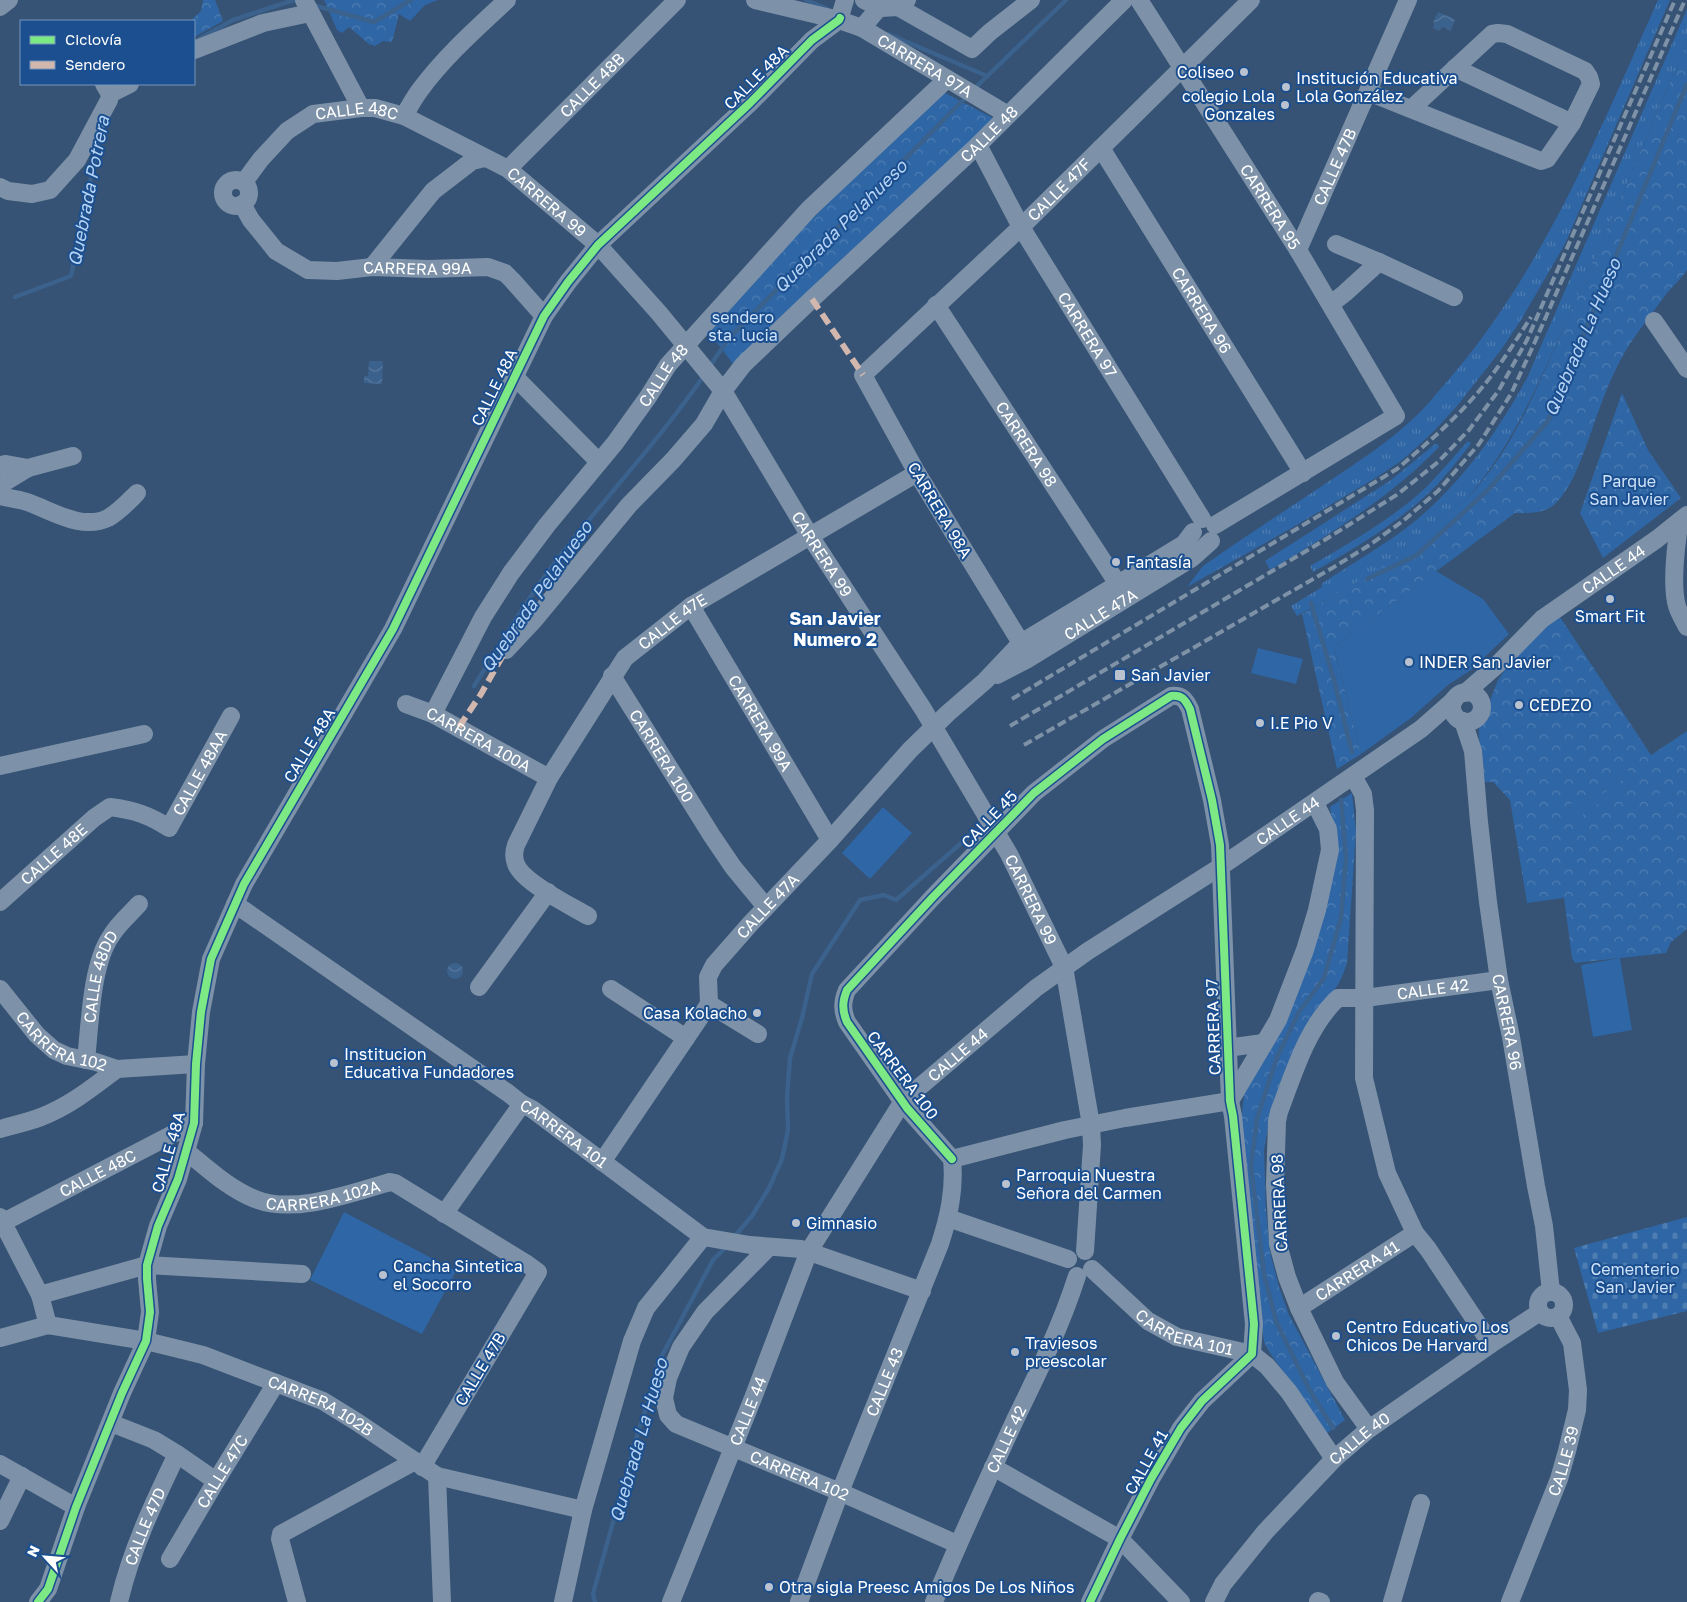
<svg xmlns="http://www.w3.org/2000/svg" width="1687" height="1602" font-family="'Golos Text',sans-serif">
<defs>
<pattern id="grass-tufts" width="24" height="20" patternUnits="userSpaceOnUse" patternTransform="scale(1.25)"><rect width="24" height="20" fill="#2f66a5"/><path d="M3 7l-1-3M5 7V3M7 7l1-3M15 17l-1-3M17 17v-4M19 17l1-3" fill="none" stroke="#4e7db2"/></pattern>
<pattern id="forest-crowns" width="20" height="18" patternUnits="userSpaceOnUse" patternTransform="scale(1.25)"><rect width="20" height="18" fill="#2f66a5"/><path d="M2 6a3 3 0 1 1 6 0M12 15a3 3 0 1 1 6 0" fill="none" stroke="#4e7db2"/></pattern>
<pattern id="cemetery-stones" width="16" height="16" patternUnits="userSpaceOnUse" patternTransform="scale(1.25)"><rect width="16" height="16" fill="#2f66a5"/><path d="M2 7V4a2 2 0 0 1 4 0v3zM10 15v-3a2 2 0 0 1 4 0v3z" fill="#4e7db2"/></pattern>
<pattern id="water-waves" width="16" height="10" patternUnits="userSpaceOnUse" patternTransform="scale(1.25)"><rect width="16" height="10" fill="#3b618d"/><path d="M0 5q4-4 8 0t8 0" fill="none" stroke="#58799e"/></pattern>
</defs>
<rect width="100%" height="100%" fill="#365274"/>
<g fill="url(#grass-tufts)">
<path d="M1658,0H1670L1565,244L1521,320L1501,350L1457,406L1435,430L1417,447L1401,461L1374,479L1290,529L1187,587L1203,566C1243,538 1284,511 1325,484C1356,463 1389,442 1416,416C1426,407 1435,395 1444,385C1542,274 1598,134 1658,0Z"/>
<path d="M1687,9V43C1647,135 1609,227 1568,318C1539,381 1514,445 1467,498C1424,547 1354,585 1297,616L1291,606L1322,587L1321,584C1357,560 1398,538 1430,508C1470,471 1501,426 1527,378Z"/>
<path d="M1468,441L1471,443L1470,445C1459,459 1448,473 1436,486C1401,521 1356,548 1313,572L1310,566C1348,544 1388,521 1421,492C1438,476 1452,458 1468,441Z"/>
<path d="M1435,444H1438L1439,447C1391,497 1329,535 1270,570L1265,561L1391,480Z"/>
</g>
<g fill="url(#forest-crowns)">
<path d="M203,0H215L223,21L194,37V21H190L201,11Z"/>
<path d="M324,0H438L425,5L410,21L399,14L392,42L383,41L375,46L369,44L349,27L342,33L337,30Z"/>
<path d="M1687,43V270C1681,279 1674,285 1667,293C1649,318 1629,341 1616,369C1604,393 1596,419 1587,444C1579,465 1571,488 1555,504C1544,514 1528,513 1515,513L1334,647L1361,754L1337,769L1302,614C1359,581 1419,548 1465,500C1512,453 1537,387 1564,327C1606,233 1646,138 1687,43Z"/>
<path d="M943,92L993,118L739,372L703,324Z"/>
<path d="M1622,393L1648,450L1681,498L1603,558L1580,513Z"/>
<path d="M1558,614L1651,755L1687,731V929L1671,942L1666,953L1575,963L1572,958L1564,898L1527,903L1510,800L1493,782H1480L1479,729L1498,680L1511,661Z"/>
<path d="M1352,793L1356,832L1347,963C1344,972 1341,981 1335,989C1328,999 1318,1007 1311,1017L1274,1104L1268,1126L1264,1150L1266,1211L1270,1252L1279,1287L1289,1315L1345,1420L1326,1434L1268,1350L1264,1342L1255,1278L1241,1121L1244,1095L1250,1079L1275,1034L1333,827L1330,807Z"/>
</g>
<path fill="url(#cemetery-stones)" d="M1687,1217V1311L1598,1333L1574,1248Z"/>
<g fill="#2f66a5">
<path d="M1436,571L1483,599L1509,634L1471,670L1448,685L1411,718L1361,754L1334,647Z"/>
<path d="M1258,648L1303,659L1296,684L1251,673Z"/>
<path d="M1625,766L1630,774L1626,778L1595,794L1573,810L1583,807L1605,792L1627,781V784L1573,821H1571L1568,817L1572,811H1569L1570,806L1574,799L1583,797L1606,782Z"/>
<path d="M1668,787L1676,797L1664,805L1656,796Z"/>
<path d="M883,807L912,833L870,879L842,853Z"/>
<path d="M1620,958L1632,1030L1593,1037L1581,965Z"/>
<path d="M344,1212L456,1271L422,1334L310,1280Z"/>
</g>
<g fill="url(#water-waves)">
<path d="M1438,12L1455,19L1451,31L1443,27L1439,31L1433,28L1434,24L1433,22Z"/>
<path d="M369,361H383L382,384L364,383V376H368Z"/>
<circle cx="455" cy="971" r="8"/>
</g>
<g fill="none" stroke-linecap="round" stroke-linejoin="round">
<g stroke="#3b618d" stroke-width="4.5">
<path d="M806,0L828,9"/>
<path d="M313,5L374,22L411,0"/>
<path d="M888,34L987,76"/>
<path d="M199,39L233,20L294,0L300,2"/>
<path d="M974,89L1066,0"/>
<path d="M15,297L71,276L100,133"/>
<path d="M709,367L730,337L967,96"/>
<path d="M1367,579L1417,555L1488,490L1548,421L1687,84"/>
<path d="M1311,603L1334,680L1352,752"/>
<path d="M474,686C504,639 532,590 567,547C613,489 663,435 705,374"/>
<path d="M734,1237L752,1216L769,1188L782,1159L788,1130L787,1097L790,1058L802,1018L812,974L860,900L884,895L896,900L975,831"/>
<path d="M1333,1428L1309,1389L1276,1321L1264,1274L1251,1166L1257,1119L1277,1057L1299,1012L1324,978L1341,918L1346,858L1341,800"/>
<path d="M595,1602L593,1594L639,1429L654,1386L658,1363L713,1260L726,1247"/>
</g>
<g stroke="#7d92a8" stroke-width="18">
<path d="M304,0L361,108"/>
<path id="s1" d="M755,0L839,20L862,28L1008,115"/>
<path d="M864,0L881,8"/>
<path id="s2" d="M1139,0L1298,250L1396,416L1215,525"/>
<path d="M0,7L9,0"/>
<path d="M898,7L972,49L990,32L1031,0"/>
<path d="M839,20L845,0"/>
<path d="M862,28L877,10L881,8L898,7L907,0"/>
<path d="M194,50L263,23L310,13"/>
<path d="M1455,68L1572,123"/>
<path d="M1368,92L1541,161L1547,159L1572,123L1591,84L1589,77L1585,71L1507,34L1498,33L1492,34L1411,109"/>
<path d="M110,94L130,84"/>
<path d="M404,116C409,107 414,98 420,90C445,56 477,28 507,0"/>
<path id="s3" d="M978,145L1021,227L1202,519"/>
<path id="s4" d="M1101,148L1303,473"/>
<path id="s5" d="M508,169L677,0"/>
<circle cx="236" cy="193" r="13"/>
<path id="s6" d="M244,182L261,159L287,131L313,114L361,108H375L404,116L508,169L598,245L659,313L723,391L810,536L923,709L1009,854L1064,967L1091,1125L1092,1145L1085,1251"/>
<path d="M0,187L8,191L32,194L50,190L77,160L109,100L110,94L104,84"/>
<path id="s7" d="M242,204L251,220L276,251L308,270L337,271L372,267L428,269L488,267L505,273L512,280L544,316"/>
<path d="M1336,244L1379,262"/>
<path id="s8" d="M1298,250L1408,0"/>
<path d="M372,267L433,191L472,161L485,158"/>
<path d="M1331,304L1345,293L1379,262L1454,297"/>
<path id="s9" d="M936,305L1118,584"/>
<path d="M1654,321L1687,369"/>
<path d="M514,376L599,462"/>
<path d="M0,465L6,464L28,468L0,485"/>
<path d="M28,468L73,456"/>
<path d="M0,496C9,498 18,499 27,502C51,510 81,531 108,518C119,512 128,502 137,493"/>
<path d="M1680,521C1676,542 1671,586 1677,606C1679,613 1684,621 1687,627"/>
<path id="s10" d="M691,606L830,840"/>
<path id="s11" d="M1021,643L917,473L863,375L1021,227L1251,0"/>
<path id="s12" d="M506,650L535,619L629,505L673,460L704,424L723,391L743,365L812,299L978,145L1124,0"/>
<path id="s13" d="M997,675L1026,660L1192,558L1211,541"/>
<path id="s14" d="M612,676L712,836L733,867L766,907"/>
<circle cx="1467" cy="707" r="15"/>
<path id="s15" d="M1465,693L1497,665L1542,619L1657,539L1687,515"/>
<path id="s16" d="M406,704L433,714L549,778"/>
<path id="s17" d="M433,714L483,617L511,573L547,525L615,443L648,397L668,365L809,209L947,79"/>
<path id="s18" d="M1463,721L1473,751L1479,822L1488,902L1499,980L1511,1037L1536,1186L1544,1226L1551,1292"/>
<path d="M0,766L144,734"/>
<path d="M1353,776L1363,794L1365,810L1364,1078L1387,1173L1415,1233L1428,1249L1491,1344"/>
<path id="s19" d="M0,902L94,818L110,807C134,810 149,815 169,828L231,716"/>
<path id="s20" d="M235,904L508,1093L522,1104L532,1109L703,1237L750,1245L801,1249L922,1291"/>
<path id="s21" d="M588,916C571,906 522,882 516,864C513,857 514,851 516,845L549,778L625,658L691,606L917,473"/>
<path d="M479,987L548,892"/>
<path id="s22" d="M0,989L37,1035L54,1050L67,1056L96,1062L117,1069L196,1064"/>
<path d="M611,989L686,1038"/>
<path d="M709,1004L758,1034"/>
<path d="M1227,1048L1263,1043"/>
<path id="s23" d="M86,1060C90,1025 91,965 111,936C118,924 130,914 139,904"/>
<path d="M0,1129C14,1125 28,1122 41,1117C70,1106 93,1087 117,1069"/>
<path id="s24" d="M186,1151C207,1168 229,1189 255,1199C294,1215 351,1193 390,1182L395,1183L527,1264L538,1272L422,1467"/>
<path d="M952,1159L907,1108L847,1022C842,1010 842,1002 847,990L933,897L1034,793L1103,739L1171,696C1182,695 1185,699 1190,709L1212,800L1220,845L1230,1101L1233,1116L1254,1324L1252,1354L1202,1401L1181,1428L1151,1479L1120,1539L1090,1602"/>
<path d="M952,1159L1065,1130L1125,1118L1230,1101L1278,1020L1305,950L1317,910L1330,850L1328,829L1315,803"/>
<path id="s25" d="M602,1162L709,1004L708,977L714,965L751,923L830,840L910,750L948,713L985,681L1021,643L1184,544L1193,532"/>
<path d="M444,1214L522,1104"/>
<path d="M0,1217L40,1295L48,1325"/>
<path d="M948,1218L1068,1259"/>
<path id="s26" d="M0,1224L194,1123"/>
<path id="s27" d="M769,1247L705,1312L681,1347L668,1378L664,1398L668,1415L676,1424L840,1492L957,1544"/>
<path id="s28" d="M1092,1269L1148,1321L1177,1337L1252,1354L1267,1366L1289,1392L1334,1459"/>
<circle cx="1551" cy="1305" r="13"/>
<path d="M40,1295L147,1265L302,1274"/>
<path id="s29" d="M1299,1308L1415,1233"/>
<path id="s30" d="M0,1338L48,1325L146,1341L203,1355L323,1401L357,1422L437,1476L583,1510"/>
<path d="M111,1423L154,1440L177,1454L216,1481"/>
<path id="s31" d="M1369,1429L1335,1382L1299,1308L1287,1277L1278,1244L1275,1185L1277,1121L1279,1112C1294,1073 1307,1027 1338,998H1365L1499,980"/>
<path d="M0,1464L76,1507"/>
<path d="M993,1467L1120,1539L1181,1602"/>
<path d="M437,1476L442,1602"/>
<path d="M0,1521L22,1476"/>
<path id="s32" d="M170,1559L216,1481L276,1383"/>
<path d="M1318,1601L1321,1602"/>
<path d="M38,1602L48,1589L76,1507L122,1393L146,1341L150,1312L147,1279V1265L158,1226L178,1179L194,1123L196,1064L201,1012L211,959L244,884L393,629L544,316L568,282L598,245L750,103L812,40L839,20"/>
<path id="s33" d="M119,1602C131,1550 154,1502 177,1454"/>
<path d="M297,1602L280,1539L281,1534L415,1461"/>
<path d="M563,1602L583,1510L632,1341L646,1308L703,1237"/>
<path id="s34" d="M671,1602L753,1398L809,1251L903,1101L1036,988L1088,951L1220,867L1421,729L1455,699"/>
<path id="s35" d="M799,1602L840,1492L940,1244C949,1216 955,1189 952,1159"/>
<path id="s36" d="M934,1602C959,1540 987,1481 1015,1420C1038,1373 1061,1326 1077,1276"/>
<path id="s37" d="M1214,1602L1223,1584L1265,1532L1334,1459L1369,1429L1491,1344L1540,1312"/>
<path d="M1392,1602L1421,1503"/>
<path id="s38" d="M1510,1602L1559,1479L1567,1451L1577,1410L1578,1390L1572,1343L1558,1316"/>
</g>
<g stroke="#7e92a7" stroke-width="4" stroke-dasharray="9 4" stroke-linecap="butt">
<path d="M1012,699L1397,469C1424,446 1450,424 1473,398C1495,374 1513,345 1531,317"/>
<path d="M1010,726L1323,541L1398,494L1438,462L1469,430L1499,390L1527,340L1675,0"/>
<path d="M1024,745L1334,567L1368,546L1403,521L1438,491L1479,444L1511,394L1534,344L1685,0"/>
</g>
<g stroke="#d1b7ad" stroke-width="6" stroke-dasharray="12 6" stroke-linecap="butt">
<path d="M812,299L863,375"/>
<path d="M459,727L481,694L506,650"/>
</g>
<g stroke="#1b4f8f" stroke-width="11">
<g id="cycleway">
<path d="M952,1159L907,1108L847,1022C842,1010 842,1002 847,990L933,897L1034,793L1103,739L1171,696C1182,695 1185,699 1190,709L1212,800L1220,845L1230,1101L1233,1116L1254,1324L1252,1354L1202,1401L1181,1428L1151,1479L1120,1539L1090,1602"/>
<path d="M38,1602L48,1589L76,1507L122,1393L146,1341L150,1312L147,1279V1265L158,1226L178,1179L194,1123L196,1064L201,1012L211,959L244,884L393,629L544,316L568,282L598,245L750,103L812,40L839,20L840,18"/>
</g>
</g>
<use href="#cycleway" stroke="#7ce984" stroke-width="8"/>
</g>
<g fill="#b9c2ce" stroke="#1b4f8f" stroke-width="2">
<circle cx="1244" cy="72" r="5"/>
<circle cx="1286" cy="87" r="5"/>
<circle cx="1285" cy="105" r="5"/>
<circle cx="1116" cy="562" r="5"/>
<circle cx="1610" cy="599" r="5"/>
<circle cx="1409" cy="662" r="5"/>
<rect x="1114" y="669" width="12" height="12" rx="2.5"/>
<circle cx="1519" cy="705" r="5"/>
<circle cx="1260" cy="723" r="5"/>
<circle cx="757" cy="1013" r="5"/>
<circle cx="334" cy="1063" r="5"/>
<circle cx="1006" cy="1184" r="5"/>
<circle cx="796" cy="1223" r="5"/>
<circle cx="383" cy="1275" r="5"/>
<circle cx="1336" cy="1336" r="5"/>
<circle cx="1015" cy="1352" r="5"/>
<circle cx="769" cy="1587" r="5"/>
</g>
<g text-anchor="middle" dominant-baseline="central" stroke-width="4" stroke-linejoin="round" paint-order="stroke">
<g font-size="16" fill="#fff" stroke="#1b4f8f">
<text stroke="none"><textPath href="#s1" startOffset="184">CARRERA 97A</textPath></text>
<text transform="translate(756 77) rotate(-45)">CALLE 48A</text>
<text stroke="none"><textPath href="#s5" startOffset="119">CALLE 48B</textPath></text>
<text stroke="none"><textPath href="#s6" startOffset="142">CALLE 48C</textPath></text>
<text stroke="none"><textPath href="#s12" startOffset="709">CALLE 48</textPath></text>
<text stroke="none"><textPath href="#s8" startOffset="91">CALLE 47B</textPath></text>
<text stroke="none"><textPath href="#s11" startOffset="581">CALLE 47F</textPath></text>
<text stroke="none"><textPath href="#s6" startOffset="358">CARRERA 99</textPath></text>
<text stroke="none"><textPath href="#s2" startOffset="245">CARRERA 95</textPath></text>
<text stroke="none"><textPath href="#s7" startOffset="205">CARRERA 99A</textPath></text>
<text stroke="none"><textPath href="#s4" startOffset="191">CARRERA 96</textPath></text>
<text stroke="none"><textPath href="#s3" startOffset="219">CARRERA 97</textPath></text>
<text stroke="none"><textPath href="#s17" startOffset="411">CALLE 48</textPath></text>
<text transform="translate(494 387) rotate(-64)">CALLE 48A</text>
<text stroke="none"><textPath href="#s9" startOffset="166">CARRERA 98</textPath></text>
<text transform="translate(940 510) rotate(59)">CARRERA 98A</text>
<text stroke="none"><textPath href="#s6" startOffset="808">CARRERA 99</textPath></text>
<text stroke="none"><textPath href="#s15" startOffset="194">CALLE 44</textPath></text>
<text stroke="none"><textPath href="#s13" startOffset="120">CALLE 47A</textPath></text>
<text stroke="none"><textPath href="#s21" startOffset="386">CALLE 47E</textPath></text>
<text stroke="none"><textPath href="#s10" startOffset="136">CARRERA 99A</textPath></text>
<text stroke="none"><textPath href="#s16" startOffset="81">CARRERA 100A</textPath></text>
<text transform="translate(309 745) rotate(-59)">CALLE 48A</text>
<text stroke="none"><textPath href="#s14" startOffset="94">CARRERA 100</textPath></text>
<text stroke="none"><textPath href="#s19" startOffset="272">CALLE 48AA</textPath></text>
<text transform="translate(989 819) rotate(-46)">CALLE 45</text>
<text stroke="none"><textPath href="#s34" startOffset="1031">CALLE 44</textPath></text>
<text stroke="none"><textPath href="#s19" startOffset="72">CALLE 48E</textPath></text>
<text stroke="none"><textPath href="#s6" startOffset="1212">CARRERA 99</textPath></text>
<text stroke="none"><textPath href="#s25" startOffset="311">CALLE 47A</textPath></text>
<text stroke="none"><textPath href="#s23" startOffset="85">CALLE 48DD</textPath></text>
<text stroke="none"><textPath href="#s31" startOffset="565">CALLE 42</textPath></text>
<text stroke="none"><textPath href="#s18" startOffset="305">CARRERA 96</textPath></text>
<text transform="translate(1213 1027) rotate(-92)">CARRERA 97</text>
<text stroke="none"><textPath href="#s22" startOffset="84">CARRERA 102</textPath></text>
<text stroke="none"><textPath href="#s34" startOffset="626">CALLE 44</textPath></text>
<text transform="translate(903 1075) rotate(53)">CARRERA 100</text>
<text stroke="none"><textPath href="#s20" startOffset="401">CARRERA 101</textPath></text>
<text transform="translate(168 1152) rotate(-74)">CALLE 48A</text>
<text stroke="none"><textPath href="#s26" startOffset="110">CALLE 48C</textPath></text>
<text stroke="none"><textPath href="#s24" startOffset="154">CARRERA 102A</textPath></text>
<text transform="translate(1279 1203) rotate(-93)">CARRERA 98</text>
<text stroke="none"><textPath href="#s29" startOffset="69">CARRERA 41</textPath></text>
<text stroke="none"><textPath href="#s28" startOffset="115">CARRERA 101</textPath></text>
<text transform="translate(480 1369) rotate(-59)">CALLE 47B</text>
<text stroke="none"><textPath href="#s35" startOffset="236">CALLE 43</textPath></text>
<text stroke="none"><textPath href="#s30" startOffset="336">CARRERA 102B</textPath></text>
<text stroke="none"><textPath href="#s34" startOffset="206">CALLE 44</textPath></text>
<text stroke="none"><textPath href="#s36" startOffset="178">CALLE 42</textPath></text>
<text stroke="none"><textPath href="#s37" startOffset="220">CALLE 40</textPath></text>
<text stroke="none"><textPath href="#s38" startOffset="151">CALLE 39</textPath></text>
<text transform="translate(1146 1462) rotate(-61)">CALLE 41</text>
<text stroke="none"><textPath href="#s32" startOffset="102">CALLE 47C</textPath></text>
<text stroke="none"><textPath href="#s27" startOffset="351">CARRERA 102</textPath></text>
<text stroke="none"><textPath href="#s33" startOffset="80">CALLE 47D</textPath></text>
</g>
<g font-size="16" fill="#fff" stroke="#1b4f8f" text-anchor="start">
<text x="1234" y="72" text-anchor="end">Coliseo</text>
<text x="1296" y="78">Institución Educativa<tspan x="1296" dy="18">Lola González</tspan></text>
<text x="1275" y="96" text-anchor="end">colegio Lola<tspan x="1275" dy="18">Gonzales</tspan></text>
<text x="1126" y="562">Fantasía</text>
<text x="1610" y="616" text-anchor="middle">Smart Fit</text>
<text x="1419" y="662">INDER San Javier</text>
<text x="1131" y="675">San Javier</text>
<text x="1529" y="705">CEDEZO</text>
<text x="1270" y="723">I.E Pio V</text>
<text x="747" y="1013" text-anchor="end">Casa Kolacho</text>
<text x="344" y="1054">Institucion<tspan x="344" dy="18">Educativa Fundadores</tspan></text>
<text x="1016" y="1175">Parroquia Nuestra<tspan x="1016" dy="18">Señora del Carmen</tspan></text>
<text x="806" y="1223">Gimnasio</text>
<text x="393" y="1266">Cancha Sintetica<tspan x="393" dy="18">el Socorro</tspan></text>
<text x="1346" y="1327">Centro Educativo Los<tspan x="1346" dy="18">Chicos De Harvard</tspan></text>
<text x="1025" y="1343">Traviesos<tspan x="1025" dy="18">preescolar</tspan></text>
<text x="779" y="1587">Otra sigla Preesc Amigos De Los Niños</text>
</g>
<g font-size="16" fill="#cfe3fa" stroke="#1b4f8f">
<text x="743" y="317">sendero<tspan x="743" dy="18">sta. lucia</tspan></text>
<text x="1629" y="481">Parque<tspan x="1629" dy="18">San Javier</tspan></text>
<text x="1635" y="1269">Cementerio<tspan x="1635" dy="18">San Javier</tspan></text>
</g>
<g font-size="18" font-style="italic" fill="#b5d3f5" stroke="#1b4f8f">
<text transform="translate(88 191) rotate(-79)">Quebrada Potrera</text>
<text transform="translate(840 226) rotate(-45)">Quebrada Pelahueso</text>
<text transform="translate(1582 337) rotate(-67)">Quebrada La Hueso</text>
<text transform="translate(536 596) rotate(-55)">Quebrada Pelahueso</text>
<text transform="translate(638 1440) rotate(-74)">Quebrada La Hueso</text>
</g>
<g font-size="18" font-weight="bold" fill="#fff" stroke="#1b4f8f">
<text x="835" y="618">San Javier<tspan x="835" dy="21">Numero 2</tspan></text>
</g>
</g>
<rect x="20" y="20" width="175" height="65" fill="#1b4f8f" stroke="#7695bc"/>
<rect x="30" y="36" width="25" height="8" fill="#7ce984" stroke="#7695bc"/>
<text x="65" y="45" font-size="15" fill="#ffffff">Ciclovía</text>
<rect x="30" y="61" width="25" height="8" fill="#d1b7ad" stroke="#7695bc"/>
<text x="65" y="70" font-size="15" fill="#ffffff">Sendero</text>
<g transform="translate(45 1557) rotate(296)" stroke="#1b4f8f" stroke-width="4" paint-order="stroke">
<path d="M0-4L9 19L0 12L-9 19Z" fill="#ffffff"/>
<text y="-8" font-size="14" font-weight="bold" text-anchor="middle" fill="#ffffff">N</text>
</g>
</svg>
